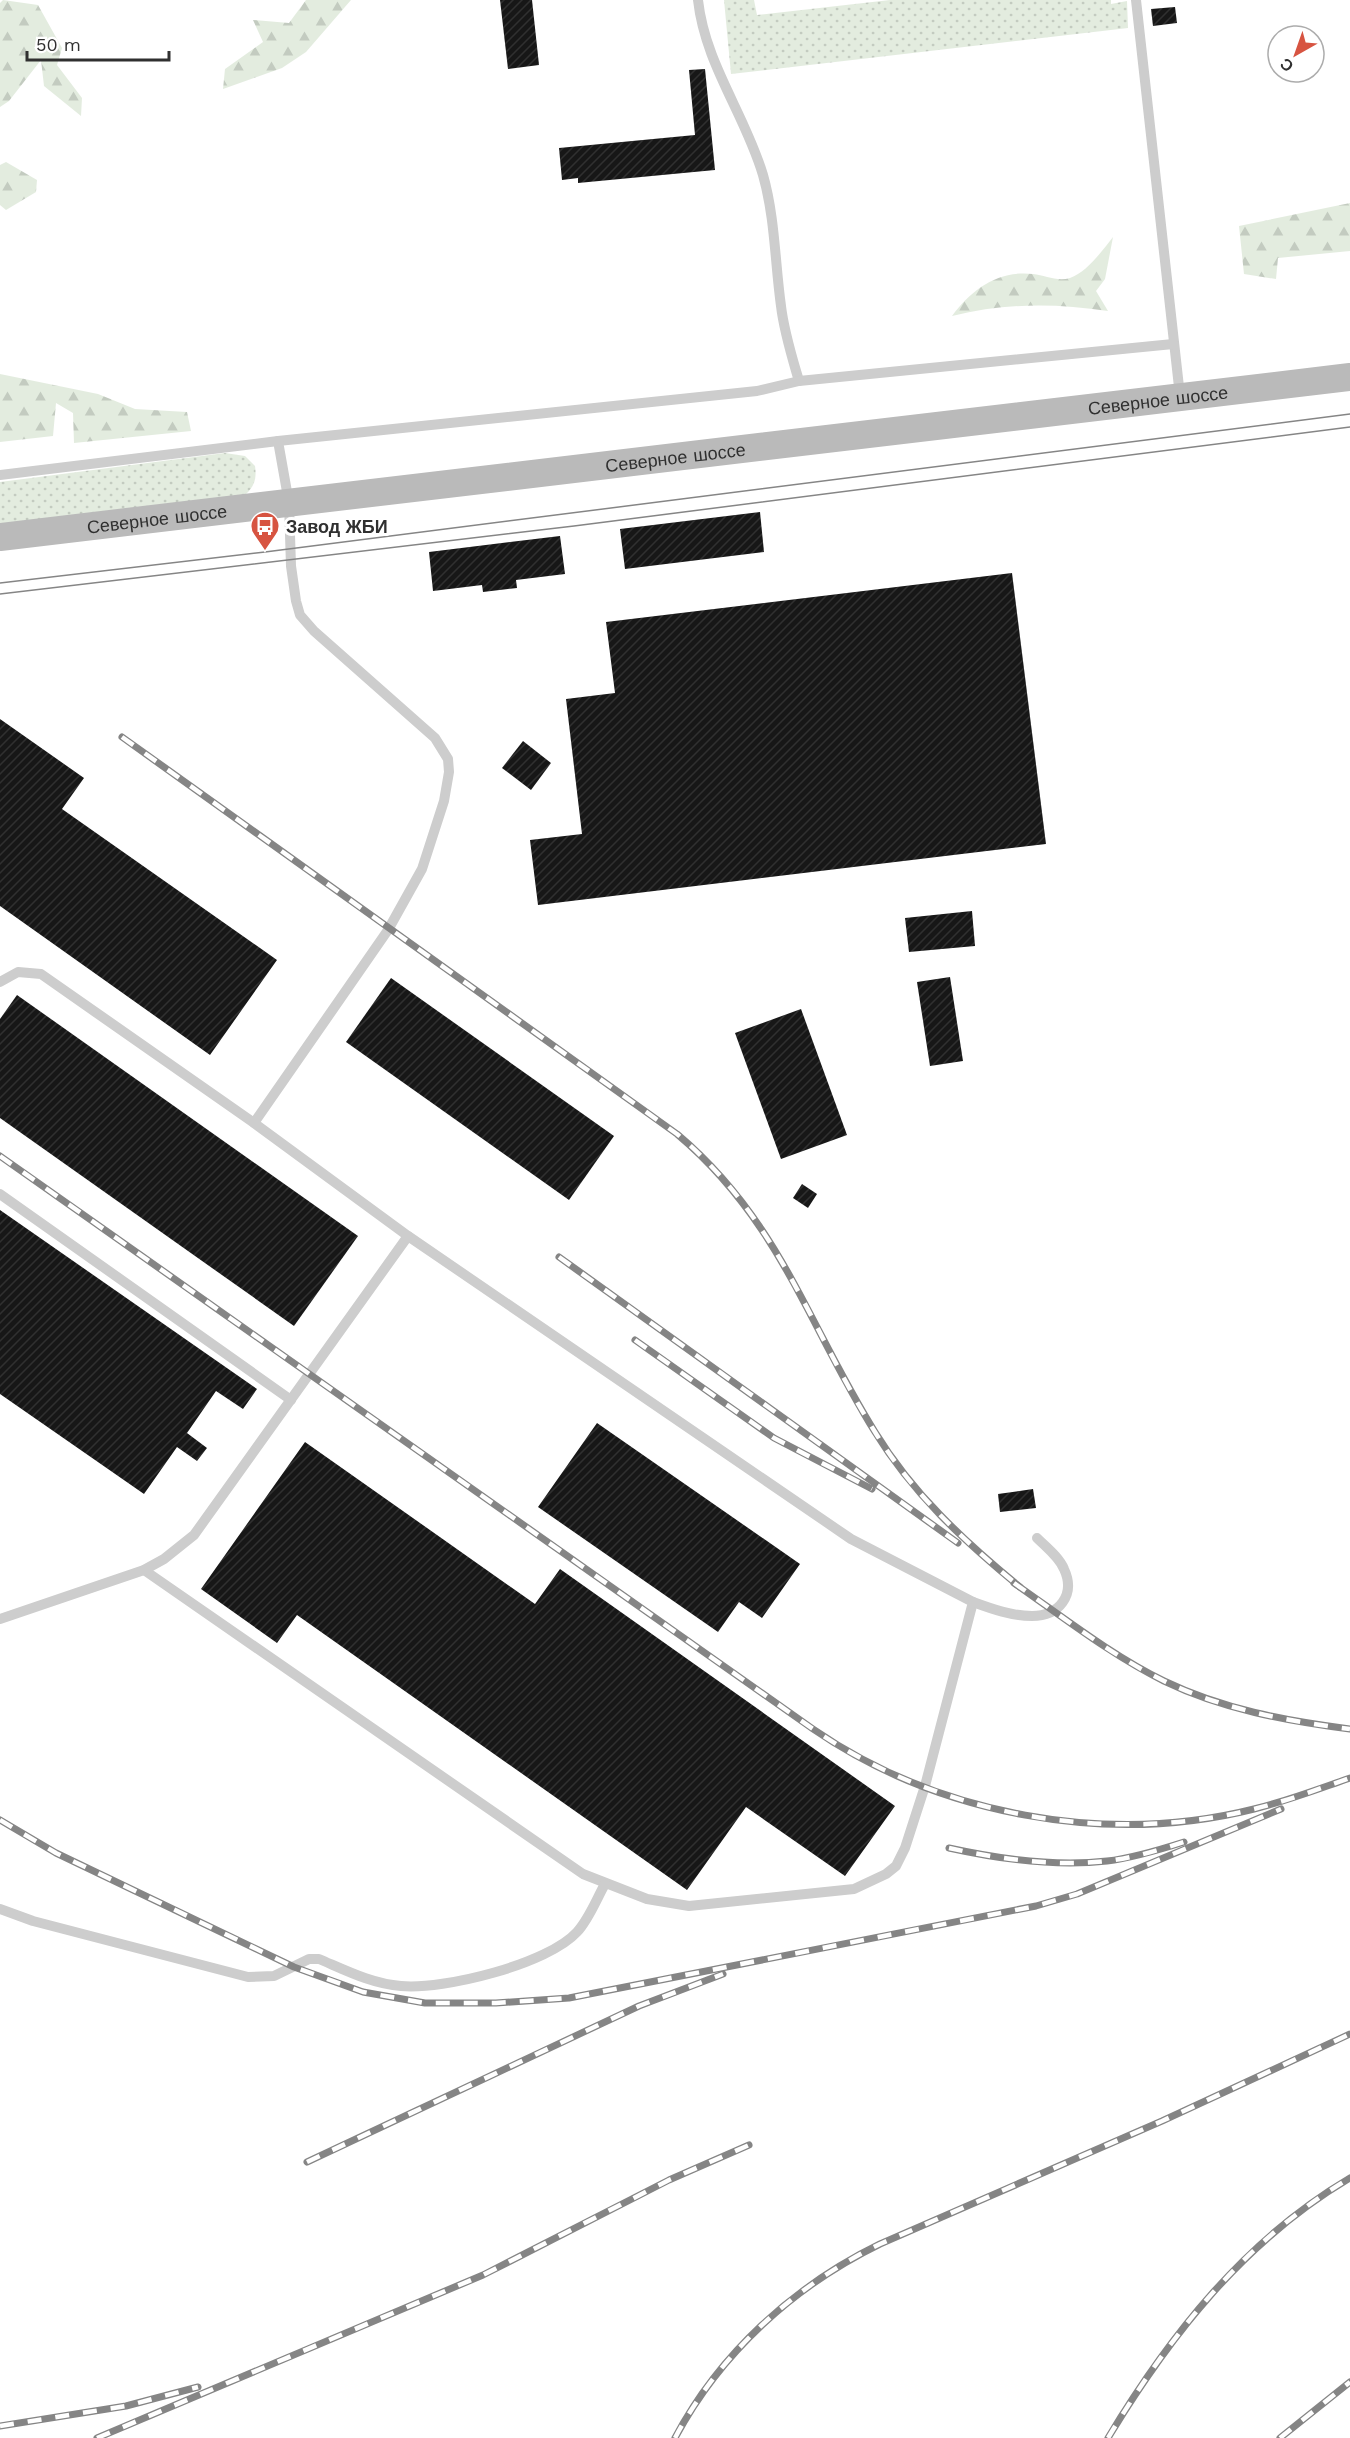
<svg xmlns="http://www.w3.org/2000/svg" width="1350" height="2438" font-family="'Work Sans',sans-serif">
<defs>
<pattern id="grass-dots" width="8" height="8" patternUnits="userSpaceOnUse" patternTransform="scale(1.5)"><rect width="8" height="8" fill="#e3ecdf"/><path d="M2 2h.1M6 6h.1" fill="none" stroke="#c3cbc0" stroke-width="1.8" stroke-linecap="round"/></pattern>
<pattern id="forest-firs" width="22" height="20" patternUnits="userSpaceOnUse" patternTransform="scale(1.5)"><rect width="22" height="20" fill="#e3ecdf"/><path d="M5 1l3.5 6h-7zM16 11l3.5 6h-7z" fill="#c3cbc0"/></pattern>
<pattern id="building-hatch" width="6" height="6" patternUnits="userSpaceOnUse" patternTransform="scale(1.5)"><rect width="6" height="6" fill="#171717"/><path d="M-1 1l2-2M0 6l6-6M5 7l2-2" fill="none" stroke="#303030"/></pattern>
</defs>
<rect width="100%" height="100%" fill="#fff"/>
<g fill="url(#grass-dots)">
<path d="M724,0H754L757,15L890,0H1111V4L1127,1L1128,28L731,74Z"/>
<path d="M225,453L245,456L255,466C257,480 254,487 243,497L0,526V482Z"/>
</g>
<g fill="url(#forest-firs)">
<path d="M3,0L38,5L62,48L57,65L82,98L81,116L44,86L41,60L9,101L0,107V3Z"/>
<path d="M306,0H351L306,52L282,68L223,89L225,69L263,42L253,20L289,23Z"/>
<path d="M6,162L37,180L36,192L6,210L0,205V165Z"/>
<path d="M1350,203V251L1278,258L1276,279L1244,274L1239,226Z"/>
<path d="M1113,237L1105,279L1096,291L1108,311C1054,303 1005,303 952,316C972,289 998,270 1033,274C1045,275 1057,282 1070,278C1087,272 1102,251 1113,237Z"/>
<path d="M0,374L98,394L135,409L187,412L191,431L74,443L73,413L56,403L53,436L0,442Z"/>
</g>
<g fill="url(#building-hatch)">
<path d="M500,0H532L539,65L508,69Z"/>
<path d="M1175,7L1177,23L1153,26L1151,9Z"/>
<path d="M705,69L715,170L578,183V178L562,180L559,148L695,135L689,70Z"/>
<path d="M760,512L764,552L625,569L620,529Z"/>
<path d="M560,536L565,574L516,580L517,588L483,592L482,585L433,591L429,552Z"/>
<path d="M1012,573L1046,844L538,905L530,840L582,834L566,699L615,693L606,622Z"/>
<path d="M0,719L84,778L62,809L277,960L210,1055L0,906Z"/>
<path d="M523,741L551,763L531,790L502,768Z"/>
<path d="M972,911L975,946L909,952L905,918Z"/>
<path d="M950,977L963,1061L930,1066L917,982Z"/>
<path d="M391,978L614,1136L569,1200L346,1042Z"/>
<path d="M17,995L358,1236L294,1326L0,1118V1019Z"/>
<path d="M801,1009L847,1135L781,1159L735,1033Z"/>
<path d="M802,1184L817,1194L808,1208L793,1198Z"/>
<path d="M0,1210L257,1389L243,1409L216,1391L187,1433L207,1448L197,1461L177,1447L144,1494L0,1394Z"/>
<path d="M597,1423L800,1564L762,1618L739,1602L718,1632L538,1507Z"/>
<path d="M305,1442L535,1604L560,1569L895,1806L845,1876L746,1807L687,1890L297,1615L277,1643L201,1589Z"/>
<path d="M1033,1489L1036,1508L1000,1512L998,1494Z"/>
</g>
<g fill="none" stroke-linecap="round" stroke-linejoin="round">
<g stroke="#cdcdcd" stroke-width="10">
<path d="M698,0C705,64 745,114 763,175C775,217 775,263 781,306C784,332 792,357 799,381"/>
<path d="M1136,0L1180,396"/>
<path d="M0,475L278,441L757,391L799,381L1173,344"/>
<path d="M0,982L18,972L41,974L254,1123"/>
<path d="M0,1194L291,1400"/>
<path d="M144,1570L583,1874L647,1899L689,1906L854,1889L886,1874L896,1866L905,1848L925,1786L973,1602L851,1539L408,1236L254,1123L388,930L422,869L444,801L449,772L448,759L435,738L314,631L300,615L296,601L291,566L289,503L278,441"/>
<path d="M973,1602C992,1609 1012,1616 1032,1616C1059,1616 1076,1595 1064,1569C1059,1557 1046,1547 1037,1538"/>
<path d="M0,1619L144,1570L164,1559L194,1535L408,1236"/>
<path d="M0,1909L33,1921L248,1977L274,1976L309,1959H319C345,1970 372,1984 401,1986C444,1990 548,1964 577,1932C589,1919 596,1900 605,1884"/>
</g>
<path stroke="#bababa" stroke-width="28" id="s1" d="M0,537L1350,377"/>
<g stroke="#858585" stroke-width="1.5">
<path d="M0,583L265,552L1350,414"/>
<path d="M0,594L574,526L1350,427"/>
</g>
<g stroke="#858585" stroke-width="7">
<g id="rail">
<path d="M122,737L677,1134C780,1221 807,1323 875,1432C913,1494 964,1541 1020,1587"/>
<path d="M0,1156L813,1729C938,1815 1107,1846 1254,1809C1287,1801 1318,1789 1350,1778"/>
<path d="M559,1257L958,1543"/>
<path d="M635,1340L774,1438L872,1489"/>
<path d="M1014,1583C1063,1617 1111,1655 1164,1681C1222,1709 1286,1721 1350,1729"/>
<path d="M0,1820L56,1853L294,1967L363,1992L425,2003H496L569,1998L1036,1906L1077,1894L1281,1809"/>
<path d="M949,1848C999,1859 1056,1867 1107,1861C1133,1858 1159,1850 1184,1842"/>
<path d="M307,2162L639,2006L723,1974"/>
<path d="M0,2426L126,2406L198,2387"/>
<path d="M97,2438L483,2275L669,2180L749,2145"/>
<path d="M675,2438C720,2353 794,2286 880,2244L1162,2121L1350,2034"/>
<path d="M1108,2438C1170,2335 1245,2240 1350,2178"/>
<path d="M1280,2438L1350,2382"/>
</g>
</g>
<use href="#rail" stroke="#fff" stroke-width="4.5" stroke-dasharray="14" stroke-linecap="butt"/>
</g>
<defs>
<g id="bus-pin" transform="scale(1.5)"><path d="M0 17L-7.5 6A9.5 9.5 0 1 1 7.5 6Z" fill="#d75441" stroke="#fff"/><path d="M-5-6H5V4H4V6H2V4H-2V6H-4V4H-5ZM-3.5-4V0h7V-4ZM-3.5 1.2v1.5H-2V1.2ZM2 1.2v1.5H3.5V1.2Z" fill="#fff"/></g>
</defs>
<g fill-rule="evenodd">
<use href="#bus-pin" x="265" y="526"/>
</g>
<g text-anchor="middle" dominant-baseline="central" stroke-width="6" stroke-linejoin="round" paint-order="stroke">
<g font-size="18" fill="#303030" stroke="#fff">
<text stroke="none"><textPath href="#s1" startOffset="1166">Северное шоссе</textPath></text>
<text stroke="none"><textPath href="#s1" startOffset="680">Северное шоссе</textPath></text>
<text stroke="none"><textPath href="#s1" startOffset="158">Северное шоссе</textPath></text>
</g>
<g font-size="18" font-weight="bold" fill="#303030" stroke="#fff" text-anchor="start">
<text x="286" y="526">Завод ЖБИ</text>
</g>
</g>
<g transform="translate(1296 54) rotate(220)"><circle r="28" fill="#ffffff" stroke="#acacac" stroke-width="1.5"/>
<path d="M0-4.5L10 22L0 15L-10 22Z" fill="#d75441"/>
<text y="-9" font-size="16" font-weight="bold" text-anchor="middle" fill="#303030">С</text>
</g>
<path d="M27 51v9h142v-9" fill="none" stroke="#303030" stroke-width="3"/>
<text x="36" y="51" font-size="18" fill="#303030" stroke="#ffffff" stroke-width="4.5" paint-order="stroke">50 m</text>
</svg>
